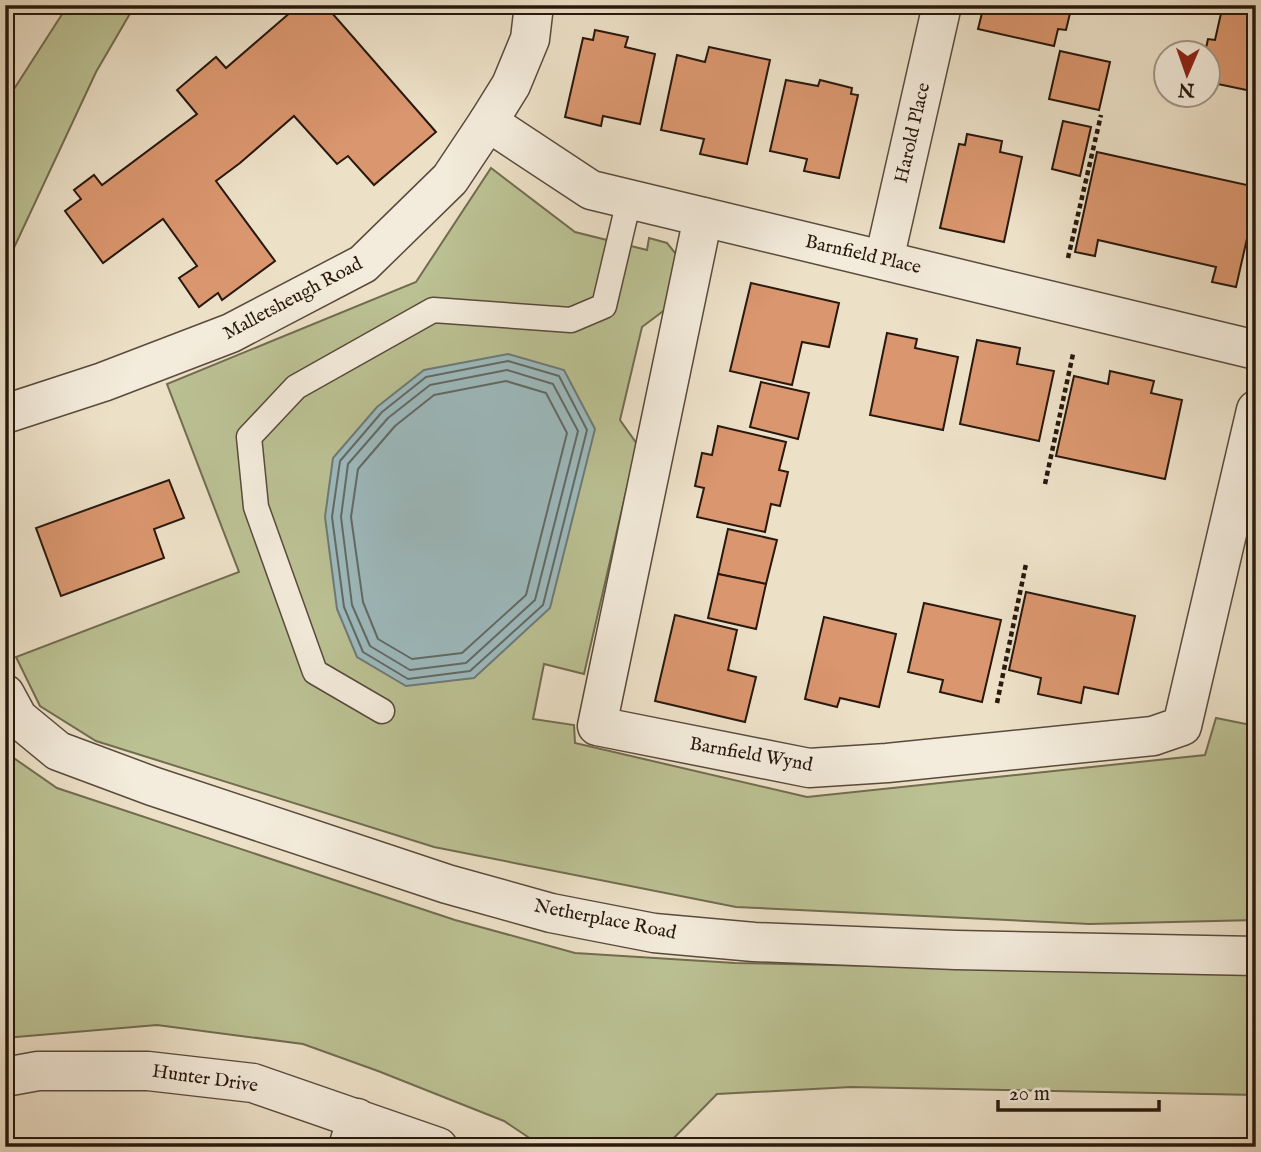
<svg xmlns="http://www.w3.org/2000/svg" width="1261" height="1152" font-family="'IM FELL English',serif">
<rect width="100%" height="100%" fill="#ece0c7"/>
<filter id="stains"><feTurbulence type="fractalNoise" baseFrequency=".00286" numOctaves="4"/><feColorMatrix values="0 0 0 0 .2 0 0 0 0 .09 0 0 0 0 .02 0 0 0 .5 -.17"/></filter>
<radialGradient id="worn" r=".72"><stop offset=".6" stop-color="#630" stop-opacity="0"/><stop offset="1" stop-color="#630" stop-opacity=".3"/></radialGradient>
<g fill="#bbc193" stroke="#726c50" stroke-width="2">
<path d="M68,5H135L96,72L5,267V103Z"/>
<path d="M491,168L575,232L647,250L649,238L667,243L676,254L666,309L642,327L620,420L637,444L584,674L544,664L533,719L574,725L575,743L807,797L1205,755L1216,718L1256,726V920L1090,924L736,907L434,847L96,741L40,706L16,657L239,572L167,384L416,282Z"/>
<path d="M5,752L57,788L455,920L575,953L735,963L1256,974V1095L851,1087L717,1094L665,1147H543L504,1121L378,1071L303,1044L157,1025L5,1038Z"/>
</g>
<path fill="#9dbbbf" stroke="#6e7a78" stroke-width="2" d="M508,354L564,370L595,429L550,608L474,678L406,686L357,657L337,609L325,517L333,458L377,407L424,370Z"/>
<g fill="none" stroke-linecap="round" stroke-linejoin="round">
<g stroke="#626a66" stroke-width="2">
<path d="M508,361L559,376L587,430L543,605L470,671L408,679L363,652L344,607L332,517L340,461L382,412L426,377Z"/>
<path d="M507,370L553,384L578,431L535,600L466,663L410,670L370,646L352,605L341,517L348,464L388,418L430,385Z"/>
<path d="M506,381L546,393L567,433L526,595L462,653L412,659L378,639L363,602L351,517L358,469L395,426L434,395Z"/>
</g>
</g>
<g fill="#da966e" stroke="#28180e" stroke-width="2">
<path d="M299,5H325L436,132L374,185L348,156L337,164L294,116L240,163L216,181L275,261L222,300L218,293L199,307L179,278L197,266L163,219L103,263L65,211L81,199L74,190L94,175L102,185L197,114L177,90L216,57L226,68Z"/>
<path d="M984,5H1072L1066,30L1058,29L1054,46L978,29Z"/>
<path d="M1222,9L1256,16V92L1208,82V52H1205L1208,39L1215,40Z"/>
<path d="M595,30L628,37L625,47L655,54L640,124L603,116L601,126L565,117L583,38L593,40Z"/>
<path d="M709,47L770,60L747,164L700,154L704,139L661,130L677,55L705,62Z"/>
<path d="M1060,51L1110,62L1099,110L1049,99Z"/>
<path d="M786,80L818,86L820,80L852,88L851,94L858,95L839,178L804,171L807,159L770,151Z"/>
<path d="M1063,121L1091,127L1080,176L1052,169Z"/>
<path d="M967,134L1002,141L1000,152L1022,157L1004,242L940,228L959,144L965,145Z"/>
<path d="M1097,152L1256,187V199L1236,287L1212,282L1216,267L1098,240L1095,256L1075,252Z"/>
<path d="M751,283L839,303L829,347L802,342L792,385L730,371Z"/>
<path d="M887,333L917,339L915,348L958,357L943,430L870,415Z"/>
<path d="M977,340L1020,348L1017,364L1054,371L1039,441L960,424Z"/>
<path d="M1110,371L1154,381L1151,393L1182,400L1165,479L1056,456L1074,376L1108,384Z"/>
<path d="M761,382L809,393L798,439L750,427Z"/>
<path d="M718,426L786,442L779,470L788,472L780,506L771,504L765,532L697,517L704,488L695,486L702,453L712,455Z"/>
<path d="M169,480L184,518L154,529L164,558L61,596L36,528Z"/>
<path d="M728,529L777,540L766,584L718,574Z"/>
<path d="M718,574L766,584L756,629L708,618Z"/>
<path d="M1026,592L1135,616L1118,694L1084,687L1081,703L1038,694L1041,678L1009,670Z"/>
<path d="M924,603L1001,620L982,702L940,692L943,680L908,672Z"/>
<path d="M675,615L737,630L728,670L756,677L745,722L655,701Z"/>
<path d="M824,617L896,634L879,707L840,698L837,707L805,699Z"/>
</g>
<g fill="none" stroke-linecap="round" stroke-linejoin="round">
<g stroke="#594a3c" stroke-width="27">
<path id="service" d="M382,711L315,672L256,507L249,437L296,387L433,310L571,320L604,306L629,200"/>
</g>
<g stroke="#594a3c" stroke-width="41">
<g id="minor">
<path d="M488,122L591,190L1256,350"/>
<path d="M703,217L597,726L809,768L887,763L1153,736L1182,726L1256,410"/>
<path d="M884,260L942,5"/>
<path d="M5,414L103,382L231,333L363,264L450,179L488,122L511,85L530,39L534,5"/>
<path d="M5,694L18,718L58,751L152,786L447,884L551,913L654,933L754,942L956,950L1256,956"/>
<path d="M348,1147L357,1118"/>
</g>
</g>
<g stroke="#594a3c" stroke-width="41">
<path id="tertiary" d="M5,1077L38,1071H148L253,1083L438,1147"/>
</g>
<g stroke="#28180e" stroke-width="4.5" stroke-dasharray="5 3.5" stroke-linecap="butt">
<path d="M1068,258L1101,115"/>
<path d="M1045,484L1073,354"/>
<path d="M997,703L1026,564"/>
</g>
<use href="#service" stroke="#f3ebdb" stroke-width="24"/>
<use href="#minor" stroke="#f3ebdb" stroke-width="38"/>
<use href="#tertiary" stroke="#f3ebdb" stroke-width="38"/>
</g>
<g text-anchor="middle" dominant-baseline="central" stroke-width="5" stroke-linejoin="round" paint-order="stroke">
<g font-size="19" fill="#28180e" stroke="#f3ebdb">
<text transform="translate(913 133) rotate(-77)">Harold Place</text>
<text transform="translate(863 255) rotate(13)">Barnfield Place</text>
<text transform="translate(293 299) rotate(-28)">Malletsheugh Road</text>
<text transform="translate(751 755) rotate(10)">Barnfield Wynd</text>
<text transform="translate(605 920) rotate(11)">Netherplace Road</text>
<text transform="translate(205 1079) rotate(8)">Hunter Drive</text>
</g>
</g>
<rect width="1261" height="1152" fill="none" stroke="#ece0c7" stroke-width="28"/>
<rect x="7" y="7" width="1247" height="1138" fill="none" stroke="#28180e" stroke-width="3.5"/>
<rect x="14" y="14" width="1233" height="1124" fill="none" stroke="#28180e" stroke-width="2"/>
<g transform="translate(1187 74) rotate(182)"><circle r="33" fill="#f3ebdb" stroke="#a29789" stroke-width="2"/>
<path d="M0-5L12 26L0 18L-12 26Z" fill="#8f2418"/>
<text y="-10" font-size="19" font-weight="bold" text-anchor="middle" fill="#28180e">N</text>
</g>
<path d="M998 1100v10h161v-10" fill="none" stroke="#28180e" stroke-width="3.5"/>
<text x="1009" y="1100" font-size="21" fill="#28180e" stroke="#f3ebdb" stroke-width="5" paint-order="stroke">20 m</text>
<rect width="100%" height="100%" filter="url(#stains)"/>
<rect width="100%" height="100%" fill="url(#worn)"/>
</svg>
